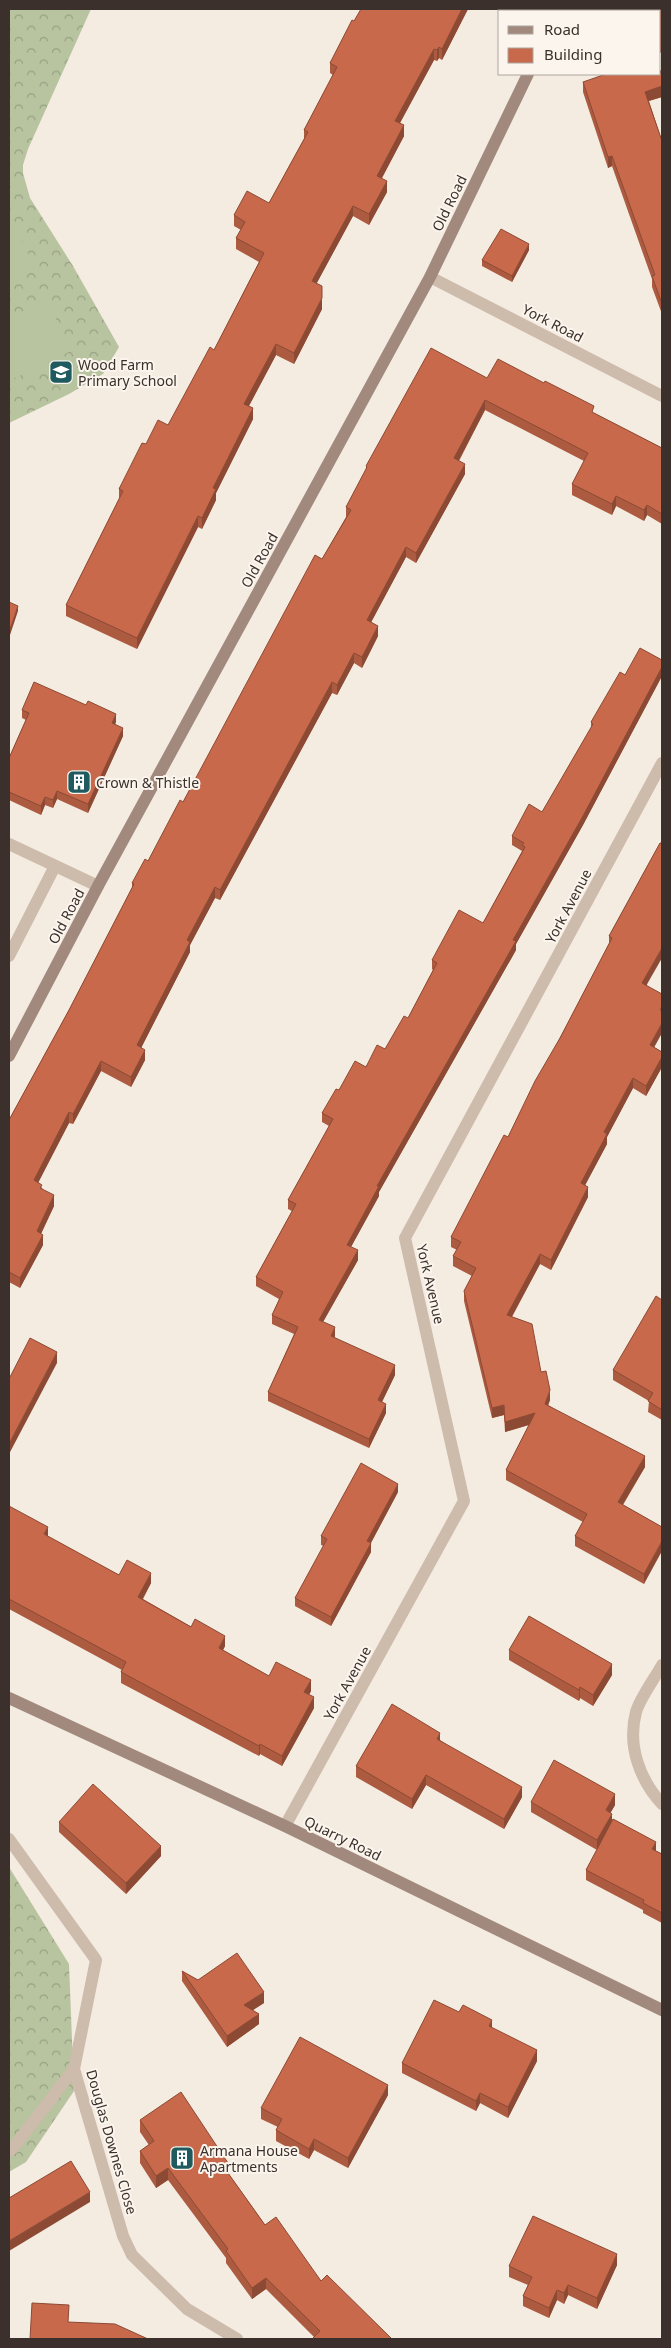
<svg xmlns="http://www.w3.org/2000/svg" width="671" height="2348" font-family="'Noto Sans',sans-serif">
<defs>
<pattern id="forest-crowns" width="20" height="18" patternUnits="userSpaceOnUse" patternTransform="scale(1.25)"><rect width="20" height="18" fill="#b8c4a0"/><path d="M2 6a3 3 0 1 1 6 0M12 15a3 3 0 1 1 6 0" fill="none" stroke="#97a083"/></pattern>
</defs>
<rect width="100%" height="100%" fill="#f4ebe1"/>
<g fill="url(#forest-crowns)">
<path d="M9,9H91L28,149L23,165V173L30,198L73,266L119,347L103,374L69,394L9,423Z"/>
<path d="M9,1867L69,1964L74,2091L26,2162L9,2172Z"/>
</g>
<g fill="#b8c4a0">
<path d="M11,217L35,269L9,281V218Z"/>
<path d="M47,300L71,351L9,381V318Z"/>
</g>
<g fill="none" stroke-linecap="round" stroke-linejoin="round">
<g stroke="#cdbbac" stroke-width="12">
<path d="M9,956L55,866"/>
<path d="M9,2151L13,2148L74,2069"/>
</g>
<g stroke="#cdbbac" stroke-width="12">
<path d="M430,277L662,396"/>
<path d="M9,844L98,886"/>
<path d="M662,1665C655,1678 640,1698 636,1712C627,1746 640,1780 662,1804"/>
<path d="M285,1826L464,1501L405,1238L662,763"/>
<path d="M9,1839L96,1960L74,2069L123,2236L132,2255L187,2309L237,2339"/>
</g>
<g stroke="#a18a7d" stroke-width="12">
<path d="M557,11L558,9"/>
<path d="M9,1056L98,886L430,277L528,74"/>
<path d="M9,1698L285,1826L662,2010"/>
</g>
</g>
<g fill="#ac5a40">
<path d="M468,9L442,60L439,58L437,61L434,60L400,123L404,136L382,178L387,192L369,225L353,216L316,284L322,309L294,364L276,355L249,406L253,419L216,493V500L202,529L198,527L137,649L66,616V605L119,499V489L146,444L168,425L214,350L259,262L236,249V238L241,230L234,226V215L269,203L304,139V130L333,75L330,73V63L354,21Z"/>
<path d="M662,77V97L649,101L662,141V314L652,287V279L612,166L608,168L583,92V82Z"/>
<path d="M529,250L512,282L482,266V260Z"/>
<path d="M487,378L594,413L662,448V524L647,515L644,521L616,506L612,515L572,495V484L584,461L485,410L459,461L465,474L416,563L406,557L371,622L378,636L362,668L354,663L337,695L332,693L220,900L215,898L190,945V952L141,1048L145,1060L131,1087L101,1071L73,1124L69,1123L38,1182L54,1206L41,1234L43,1245L20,1288L9,1282V1120L69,1010L132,888V883L148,861L183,802L346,517V507L366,470V466Z"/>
<path d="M662,660V676L583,825L516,944V950L379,1192V1196L351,1247L358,1260L323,1322L335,1336L334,1337L395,1375L382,1402L386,1413L369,1448L268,1401V1392L294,1334L272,1324V1315L279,1299L256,1286V1277L292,1211L288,1209V1200L329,1126L322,1122V1113L339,1090L385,1049L408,1018L433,970L432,969V960L483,923L522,851L512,845V836L542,812L591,728V722L625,675Z"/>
<path d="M22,710L116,722L115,724L123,736L88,813L57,799L53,808L45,805L41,815L9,800V758L26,720L22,718Z"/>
<path d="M660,843L647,985L654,1047L662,1052V1067L646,1096L633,1088L607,1137V1144L585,1185L588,1197L551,1270L540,1264L512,1317L541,1372L550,1400L548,1405L645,1467L623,1505L662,1527L644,1584L575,1546V1536L583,1522L506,1480V1470L529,1425L505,1432L504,1415L492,1418L464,1301V1291L472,1276L453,1266V1256L457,1250L451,1247V1237L508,1137L609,944V936Z"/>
<path d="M662,1300V1420L648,1412L649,1401L613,1380V1370Z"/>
<path d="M398,1492L371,1543V1552L331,1626L295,1606V1598L324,1546L321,1545V1536Z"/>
<path d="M9,1506L48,1537L119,1575L151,1583L143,1599L225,1646L223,1650L269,1676L311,1691L309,1695L314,1708L282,1766L260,1754L259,1756L121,1683V1672L122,1670L9,1609Z"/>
<path d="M509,1650L612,1675L593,1706L580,1698L579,1701L509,1660Z"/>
<path d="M440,1740L522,1797L504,1829L426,1785L412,1809L356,1777V1766Z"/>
<path d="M531,1802L615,1805L610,1813L612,1820L656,1851L662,1854V1923L643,1913V1910L586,1880V1870L597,1850L531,1812Z"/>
<path d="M59,1822L161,1856L126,1894L59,1832Z"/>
<path d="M182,1971L198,1980L264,2003L252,2010L259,2024L227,2047L182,1981Z"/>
<path d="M459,2012L492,2028L537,2061L508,2118L480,2103L476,2111L402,2073V2063Z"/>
<path d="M388,2095L348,2168L314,2150L309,2159L276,2141V2130L278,2127L261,2119V2108Z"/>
<path d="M140,2120L228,2173L265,2225L321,2281L392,2339L314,2337L266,2289L252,2299L226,2263V2258L168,2180L156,2188L140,2163V2151L149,2145L140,2132Z"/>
<path d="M617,2265L597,2309L568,2295L564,2304L557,2300L549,2318L523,2306V2296L528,2285L509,2277V2266Z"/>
</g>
<g fill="#8c4a34">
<path d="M462,9H468L442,60V49Z"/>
<path d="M439,47V58L437,61V50Z"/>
<path d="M434,49V60L395,132V121Z"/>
<path d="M662,86V97L645,102V92Z"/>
<path d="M404,125V136L377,187V176Z"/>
<path d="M612,156V166L608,168V157Z"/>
<path d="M387,181V192L369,225V214Z"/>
<path d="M353,206V216L312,292V281Z"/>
<path d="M529,244V250L512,282V276Z"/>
<path d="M322,298V309L294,364V353Z"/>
<path d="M276,344V355L244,415V404Z"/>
<path d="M485,400V410L454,469V458Z"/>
<path d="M253,408V419L216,493V500L202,529V518L213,488Z"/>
<path d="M465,464V474L416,563V553Z"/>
<path d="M616,496V506L612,515V504Z"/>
<path d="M647,505V515L644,521V510Z"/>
<path d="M198,516V527L137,649V638Z"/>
<path d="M406,547V557L367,630V620Z"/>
<path d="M18,606V611L9,638V632Z"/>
<path d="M378,626V636L362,668V657Z"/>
<path d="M354,653V663L337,695V685Z"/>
<path d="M662,667V676L583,825L516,944V950L379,1192V1196L347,1254V1245L377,1186Z"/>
<path d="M332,682V693L220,900V890Z"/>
<path d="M116,714V722L112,731V723Z"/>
<path d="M123,728V736L88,813V804Z"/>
<path d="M57,791V799L53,808V800Z"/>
<path d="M45,797V805L41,815V806Z"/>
<path d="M215,887V898L190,945V952L137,1056V1045L187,940Z"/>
<path d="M662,948V958L642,993V983Z"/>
<path d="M662,1023V1033L650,1055V1045Z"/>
<path d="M145,1050V1060L131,1087V1077Z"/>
<path d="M662,1057V1067L646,1096V1086Z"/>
<path d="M101,1061V1071L73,1124V1114Z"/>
<path d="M633,1078V1088L607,1137V1144L581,1193V1183L604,1132Z"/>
<path d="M69,1112V1123L34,1191V1180Z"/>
<path d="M588,1187V1197L551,1270V1260Z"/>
<path d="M54,1195V1206L37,1242V1231Z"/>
<path d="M43,1235V1245L20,1288V1278Z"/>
<path d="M358,1250V1260L319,1329V1320Z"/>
<path d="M540,1254V1264L507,1325V1315Z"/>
<path d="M335,1327V1336L331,1345V1336Z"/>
<path d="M57,1352V1363L9,1454V1444Z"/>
<path d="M395,1365V1375L378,1410V1400Z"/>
<path d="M550,1390V1400L545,1414V1404Z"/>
<path d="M386,1404V1413L369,1448V1439Z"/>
<path d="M504,1405V1415L492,1418V1408Z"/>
<path d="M535,1413V1423L505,1432V1422Z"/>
<path d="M645,1456V1467L618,1512V1502Z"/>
<path d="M398,1484V1492L367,1550V1541Z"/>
<path d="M48,1527V1537L44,1534Z"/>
<path d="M662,1541V1551L644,1584V1574Z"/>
<path d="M371,1543V1552L331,1626V1617Z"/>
<path d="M151,1573V1583L138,1607V1597Z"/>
<path d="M225,1636V1646L219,1658V1648Z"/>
<path d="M612,1664V1675L593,1706V1695Z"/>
<path d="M311,1680V1691L304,1703V1692Z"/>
<path d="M580,1687V1698L579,1701V1690Z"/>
<path d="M314,1697V1708L282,1766V1756Z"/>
<path d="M440,1733V1743L437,1739Z"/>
<path d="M260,1744V1754L259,1756V1746Z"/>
<path d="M426,1775V1785L412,1809V1799Z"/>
<path d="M522,1787V1797L504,1829V1819Z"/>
<path d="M615,1794V1805L606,1821V1810Z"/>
<path d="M612,1814V1824L597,1850V1840Z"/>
<path d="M656,1842V1852L652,1849Z"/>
<path d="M161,1846V1856L126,1894V1883Z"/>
<path d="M264,1992V2003L244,2016V2005Z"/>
<path d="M259,2014V2024L227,2047V2036Z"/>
<path d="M492,2020V2030L489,2026Z"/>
<path d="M537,2050V2061L508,2118V2107Z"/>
<path d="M388,2085V2095L348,2168V2158Z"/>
<path d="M480,2093V2103L476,2111V2101Z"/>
<path d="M314,2139V2150L309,2159V2149Z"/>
<path d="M228,2163V2175L223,2166Z"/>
<path d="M168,2168V2180L156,2188V2176Z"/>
<path d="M90,2192V2202L9,2251V2241Z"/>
<path d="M617,2254V2265L597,2309V2298Z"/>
<path d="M266,2278V2289L252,2299V2288Z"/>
<path d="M568,2285V2295L564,2304V2293Z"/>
<path d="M557,2290V2300L549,2318V2308Z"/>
</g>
<g fill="#c8694b" stroke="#8c4a34">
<path d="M361,9H462L442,49L439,47L437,50L434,49L395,121L404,125L377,176L387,181L369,214L353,206L312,281L322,286V298L294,353L276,344L244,404L253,408L213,488L216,489L202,518L198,516L137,638L66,605L123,491L119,489L142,443L146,444L158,420L168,425L210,347L214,350L264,253L236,238L245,222L234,215L247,191L269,203L308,132L304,130L337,67L330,63L352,20L354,21Z"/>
<path d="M621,9H662V50L661,52H660V11H619Z"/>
<path d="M660,70L662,77V86L645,92L662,141V304L652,276L655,275L612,156L608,157L583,82L606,74H660Z"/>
<path d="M501,229L529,244L512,276L482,260Z"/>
<path d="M431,348L487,378L498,359L544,383L545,381L594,406L592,412L662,448V514L647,505L644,510L616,496L612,504L572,484L588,453L485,400L454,458L465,464L416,553L406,547L367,620L378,626L362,657L354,653L337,685L332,682L220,890L215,887L187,940L190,942L137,1045L145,1050L131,1077L101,1061L73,1114L69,1112L34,1180L42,1185L40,1188L54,1195L37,1231L43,1235L20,1278L9,1272V1120L69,1010L134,884L132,883L145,859L148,861L180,800L183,802L315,555L322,559L351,510L346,507L367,467L366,466Z"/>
<path d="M9,602L18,606L9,632Z"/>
<path d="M640,648L662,660V667L583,816L513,940L516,941L377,1186H379L347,1245L358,1250L319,1320L335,1327L331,1336L395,1365L378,1400L386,1404L369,1439L268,1392L298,1327L272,1315L283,1292L256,1277L296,1204L288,1200L333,1119L322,1113L336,1089L339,1090L355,1061L366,1067L377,1045L385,1049L404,1016L408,1018L437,963L432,960L459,910L483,923L525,847L522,845L524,843L512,836L529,804L542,812L593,724L591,722L620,672L625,675Z"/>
<path d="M34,682L86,705L88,701L116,714L112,723L123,728L88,804L57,791L53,800L45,797L41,806L9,792V758L29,713L22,710Z"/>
<path d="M660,843H662V948L642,983L662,994V1006L660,1010L662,1011V1023L650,1045L662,1052V1057L646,1086L633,1078L604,1132L607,1134L581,1183L588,1187L551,1260L540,1254L507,1315L532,1324L541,1372L546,1371L550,1390L545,1404L645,1456L618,1502L662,1527V1541L644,1574L575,1536L587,1514L506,1470L535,1413L505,1422L504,1405L492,1408L464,1291L476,1268L453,1256L461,1242L451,1237L504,1135L508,1137L535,1081L560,1038L612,938L609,936Z"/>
<path d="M656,1296L662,1300V1410L648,1401L653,1393L613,1370Z"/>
<path d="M30,1338L57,1352L9,1444V1379Z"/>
<path d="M361,1463L398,1484L367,1541L371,1543L331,1617L295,1598L327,1539L321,1536Z"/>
<path d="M9,1506L48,1527L44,1534L119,1575L127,1560L151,1573L138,1597L191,1627L195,1619L225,1636L219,1648L269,1676L276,1662L311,1680L304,1692L314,1697L282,1756L260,1744L259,1746L121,1672L126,1662L9,1599V1600Z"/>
<path d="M529,1616L612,1664L593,1695L580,1687L579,1690L509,1650Z"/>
<path d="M392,1704L440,1733L437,1739L522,1787L504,1819L426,1775L412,1799L356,1766Z"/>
<path d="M554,1760L615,1794L606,1810L612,1814L597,1840L531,1802Z"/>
<path d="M93,1784L161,1846L126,1883L59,1822Z"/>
<path d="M613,1819L656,1842L652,1849L662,1854V1913L643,1903L644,1900L586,1870Z"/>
<path d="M237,1953L264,1992L244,2005L259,2014L227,2036L182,1971L198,1980Z"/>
<path d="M434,2000L459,2012L463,2005L492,2020L489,2026L537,2050L508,2107L480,2093L476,2101L402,2063Z"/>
<path d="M300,2037L388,2085L348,2158L314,2139L309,2149L276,2130L282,2119L261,2108Z"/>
<path d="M181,2092L228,2163L223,2166L265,2225L276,2217L321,2281L327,2275L392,2339H312L320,2331L266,2278L252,2288L226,2251L228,2249L168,2168L156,2176L140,2151L154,2141L140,2120Z"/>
<path d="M71,2161L90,2192L9,2241V2198Z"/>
<path d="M533,2216L617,2254L597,2298L568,2285L564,2293L557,2290L549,2308L523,2296L532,2277L509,2266Z"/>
<path d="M32,2303L69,2305L68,2322L115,2324L148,2339H30Z"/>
</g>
<defs>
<g id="school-square" transform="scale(1.25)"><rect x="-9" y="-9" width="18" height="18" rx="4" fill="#1f5a5e" stroke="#fbf5ee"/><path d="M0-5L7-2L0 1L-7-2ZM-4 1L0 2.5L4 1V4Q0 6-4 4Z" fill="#fff"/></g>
<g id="building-square" transform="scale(1.25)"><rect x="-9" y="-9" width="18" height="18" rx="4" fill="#1f5a5e" stroke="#fbf5ee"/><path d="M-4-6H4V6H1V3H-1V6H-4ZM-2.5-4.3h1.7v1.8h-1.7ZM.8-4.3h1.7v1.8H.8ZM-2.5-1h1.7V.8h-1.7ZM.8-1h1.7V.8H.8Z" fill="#fff"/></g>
</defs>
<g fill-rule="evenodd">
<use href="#school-square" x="61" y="372"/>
<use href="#building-square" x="79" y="782"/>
<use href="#building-square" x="182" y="2158"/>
</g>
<g text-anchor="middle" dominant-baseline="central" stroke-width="4" stroke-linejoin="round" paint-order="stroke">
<g font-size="14" fill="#3b302b" stroke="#fbf5ee">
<text transform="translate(449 203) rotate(-64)">Old Road</text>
<text transform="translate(553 323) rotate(27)">York Road</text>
<text transform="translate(259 560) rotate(-61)">Old Road</text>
<text transform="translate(568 906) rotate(-62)">York Avenue</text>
<text transform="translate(66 916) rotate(-62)">Old Road</text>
<text transform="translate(431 1284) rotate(77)">York Avenue</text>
<text transform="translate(347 1683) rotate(-61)">York Avenue</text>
<text transform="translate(343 1838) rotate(26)">Quarry Road</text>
<text transform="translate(112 2142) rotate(74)">Douglas Downes Close</text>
</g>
<g font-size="14" fill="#3b302b" stroke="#fbf5ee" text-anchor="start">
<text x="78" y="364">Wood Farm<tspan x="78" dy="16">Primary School</tspan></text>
<text x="96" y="782">Crown &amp; Thistle</text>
<text x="200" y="2150">Armana House<tspan x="200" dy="16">Apartments</tspan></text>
</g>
</g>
<rect width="671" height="2348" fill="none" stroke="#3b302b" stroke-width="20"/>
<rect x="498" y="10" width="162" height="65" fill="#fbf5ee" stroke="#aea6a0"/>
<rect x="508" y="26" width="25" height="8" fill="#a18a7d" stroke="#aea6a0"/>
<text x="544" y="35" font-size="15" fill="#3b302b">Road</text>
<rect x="508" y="48" width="25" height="15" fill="#c8694b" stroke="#aea6a0"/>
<text x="544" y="60" font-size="15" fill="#3b302b">Building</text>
</svg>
